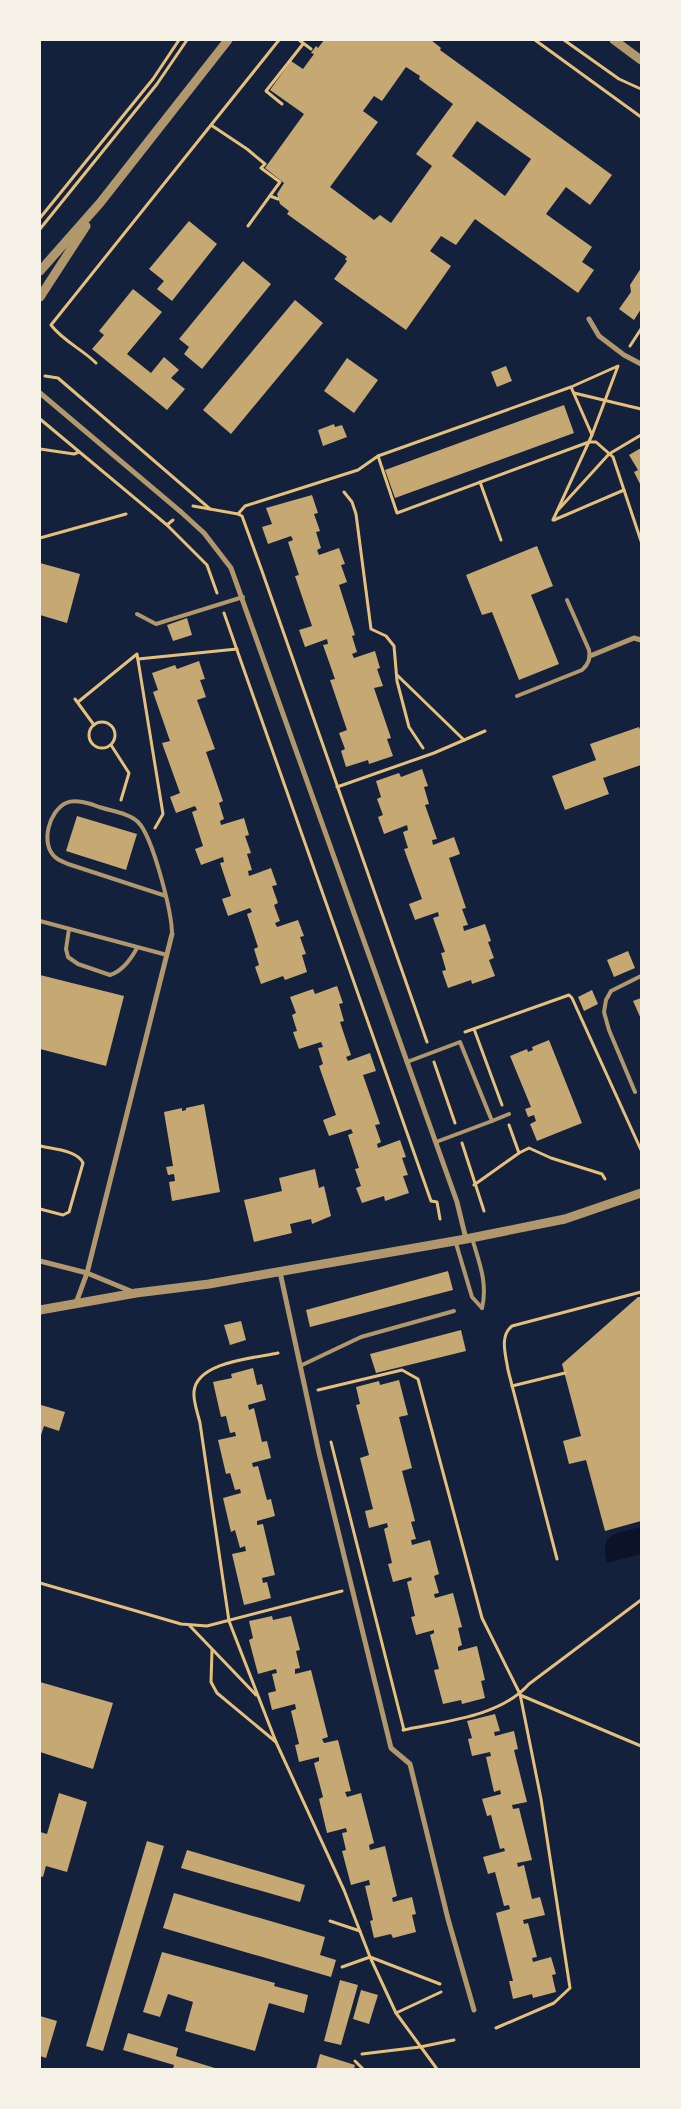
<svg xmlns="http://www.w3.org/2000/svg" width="681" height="2109" font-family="Manrope,sans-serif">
<rect width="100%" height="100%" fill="#14213d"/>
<path fill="#0b132b" d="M641,1527V1554L607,1563C599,1532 616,1534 641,1527Z"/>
<g fill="#c6a872" fill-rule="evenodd">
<path d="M324,40H431L441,48L440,50L612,175L590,205L566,187L546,214L592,247L582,262L594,270L578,293L475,219L456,245L441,236L430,251L451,266L406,330L334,279L347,261L345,259L347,257L287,214L289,211L280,204L277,194L284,183L265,168L304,114L270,90L291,61L303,69L314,54L311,53L316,46L318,48ZM406,67L420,76L419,79L453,104L416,154L432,166L391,223L380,215L374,220L330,187L378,122L363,111L374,96L382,101ZM477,121L531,159L505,196L452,156Z"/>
<path d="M189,221L217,244L172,301L157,289L164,281L149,269Z"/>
<path d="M243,261L271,284L202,369L184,354L189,347L179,339Z"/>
<path d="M641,268V309L634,320L619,309L631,292L630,285Z"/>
<path d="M133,289L162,312L127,354L151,373L164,357L179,370L171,378L185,389L167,410L92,349L104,335L99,331Z"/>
<path d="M295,300L323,323L231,434L203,410Z"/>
<path d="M347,358L378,380L354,413L324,391Z"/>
<path d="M506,366L512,381L497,387L491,372Z"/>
<path d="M564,405L574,433L395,498L385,470Z"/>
<path d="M334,424L335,427L342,425L347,437L323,446L318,430Z"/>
<path d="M641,448V486L634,472L638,470L629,455Z"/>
<path d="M312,495L318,513L314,514L320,531L316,532L321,548L317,550L319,555L339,548L345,564L341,565L347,582L339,585L355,635L352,636L357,652L352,654L354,658L375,651L380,668L377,669L383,686L374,688L391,738L387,739L393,756L369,764L368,760L346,767L341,751L345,749L339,733L347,730L330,680L335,679L323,645L328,644L327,639L305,647L299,630L312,626L295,576L299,575L288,542L293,540L291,536L268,544L262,527L272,524L266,508Z"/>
<path d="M537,546L553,586L531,595L559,664L519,680L492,612L482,615L466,575Z"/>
<path d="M40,563L80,574L67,623L40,615Z"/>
<path d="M187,618L192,635L173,641L167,625Z"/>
<path d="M199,661L205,679L200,680L206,697L197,700L215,749L206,752L223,801L219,803L224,819L220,821L221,825L244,818L249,835L245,836L251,853L247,854L252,870L248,871L249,876L271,868L277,885L272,886L278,903L274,905L280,921L275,923L277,927L298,920L304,936L300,937L306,954L302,955L307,972L285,980L283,976L261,984L255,967L259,965L254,949L258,947L247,914L252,912L250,908L228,916L222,899L231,896L220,863L224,862L223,857L201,865L195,849L203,846L192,812L197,810L195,806L176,813L170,797L180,793L162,743L170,741L153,692L158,690L152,673L175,665L177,669Z"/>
<path d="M639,727L641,732V765L603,778L609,794L565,810L552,776L596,760L590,744Z"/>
<path d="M422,769L428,786L424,787L429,804L425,805L437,839L432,840L433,845L454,837L460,854L449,858L466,908L462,909L468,925L463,926L464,931L485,924L491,941L488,942L494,958L489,960L495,976L472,984L471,980L448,988L442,971L446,970L441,953L445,952L433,918L439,916L438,912L415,920L409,904L422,899L404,849L408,848L403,832L408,830L407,825L384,834L378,817L383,815L377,799L381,797L376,781L399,773L401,777Z"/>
<path d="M77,816L137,834L126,870L66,851Z"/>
<path d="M628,951L635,968L614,977L607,960Z"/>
<path d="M40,975L124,996L106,1066L40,1049Z"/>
<path d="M337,986L343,1003L339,1004L344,1021L340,1022L351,1055L346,1057L348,1061L370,1053L376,1071L363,1075L380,1124L375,1125L381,1142L377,1144L378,1148L400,1140L406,1157L402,1158L408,1175L403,1176L409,1193L385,1201L384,1196L362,1203L356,1188L361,1186L355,1169L359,1168L348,1135L353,1133L351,1129L329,1136L323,1120L336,1115L319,1066L323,1064L318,1048L323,1047L321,1042L299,1049L293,1032L297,1031L292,1015L296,1013L290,997L313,989L315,994Z"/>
<path d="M592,990L598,1004L584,1011L578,997Z"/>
<path d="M641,998V1019L633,1001Z"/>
<path d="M549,1040L582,1123L537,1141L530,1124L536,1121L534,1115L528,1117L525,1109L531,1107L510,1056L527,1049L528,1052L533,1050L532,1047Z"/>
<path d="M204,1104L220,1192L172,1201L169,1182L175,1181L174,1174L168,1175L166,1167L173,1166L164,1112L182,1108V1111L186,1110V1108Z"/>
<path d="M315,1169L319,1188L324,1186L331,1216L312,1224L311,1219L290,1224L292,1233L254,1242L244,1200L282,1191L279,1178Z"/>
<path d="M448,1271L453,1290L310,1327L306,1310Z"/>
<path d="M638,1297H641V1521L605,1531L586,1460L569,1464L563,1441L581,1436L562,1364Z"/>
<path d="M241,1321L246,1340L230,1345L224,1325Z"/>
<path d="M461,1330L466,1351L376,1373L370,1354Z"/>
<path d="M253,1368L257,1385L262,1384L266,1400L248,1405L249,1410L254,1408L262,1442L267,1441L271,1458L252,1463L253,1467L258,1466L267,1500L271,1499L275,1516L257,1521V1525L263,1524L275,1575L262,1578L263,1583L267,1582L271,1598L244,1605L232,1554L246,1551L245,1546L240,1548L235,1530L231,1532L223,1498L241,1493L240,1489L235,1490L230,1473L226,1474L218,1440L236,1436L235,1432L230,1433L226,1416L221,1417L213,1382L232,1378L231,1374Z"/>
<path d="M399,1380L408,1415L399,1417L412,1468L402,1471L415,1521L411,1522L416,1539L411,1540L412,1545L430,1540L439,1574L434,1576L439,1593L434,1594L435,1598L453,1593L462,1627L458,1628L462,1645L458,1647V1651L477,1646L485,1680L481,1681L485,1698L462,1704L461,1700L443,1704L434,1670L439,1669L430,1635L434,1633V1630L416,1635L411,1617L415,1616L407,1582L412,1580L411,1577L393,1582L388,1564L392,1563L384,1529L388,1527L387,1523L369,1528L365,1511L373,1509L360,1458L369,1455L356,1405L360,1404L356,1387L379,1381L380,1385Z"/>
<path d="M41,1405L65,1412L59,1431L44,1426L40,1438Z"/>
<path d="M272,1616L273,1620L291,1616L300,1650L296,1651L300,1668L295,1669V1674L311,1670L328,1737L322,1739L324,1743L338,1740L351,1791L345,1792L347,1797L361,1793L374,1843L369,1845L370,1850L385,1846L397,1896L392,1898L393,1902L412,1897L416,1914L412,1915L416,1932L393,1938L391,1934L374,1938L370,1921L373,1920L365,1886L370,1885L369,1880L351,1885L342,1851L346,1850L342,1833L347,1832L346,1828L327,1833L319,1799L323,1797L314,1763L319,1761V1757L299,1762L295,1745L299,1744L291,1711L296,1709L295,1704L272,1710L268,1693L276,1691L272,1674L277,1673L276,1669L258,1674L249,1640L253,1638L249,1621Z"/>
<path d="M40,1682L113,1703L93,1769L40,1752Z"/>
<path d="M495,1714L500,1731L494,1732L495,1736L514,1731L518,1749L514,1750L527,1802L512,1805L513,1809L519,1808L532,1860L517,1863L518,1867L524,1865L532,1899L540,1897L545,1915L523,1920L524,1924L528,1923L537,1957L532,1958L533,1962L551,1957L556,1974L552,1975L556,1992L533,1998L532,1994L513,1999L509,1981H513L496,1913L510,1909L509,1905L504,1906L495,1872L488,1874L483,1857L505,1851L504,1848L500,1849L491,1815L487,1816L482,1799L501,1794L500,1790L494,1792L486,1757L491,1756L490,1752L472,1756L468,1739L472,1738L467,1721Z"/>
<path d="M59,1793L87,1802L67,1872L46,1866L43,1877L40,1876V1832L47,1834Z"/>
<path d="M147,1841L164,1846L103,2051L86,2046Z"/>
<path d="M187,1850L305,1885L300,1902L181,1868Z"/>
<path d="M174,1893L325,1937L320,1955L336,1960L331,1977L163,1928Z"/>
<path d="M162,1952L275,1983L274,1986L308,1995L304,2013L269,2003L255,2051L185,2031L193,2002L168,1994L160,2017L143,2012Z"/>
<path d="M340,1980L358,1985L341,2045L324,2041Z"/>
<path d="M361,1990L378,1995L369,2024L353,2019Z"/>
<path d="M40,2016L57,2021L46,2058L40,2056Z"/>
<path d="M128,2033L178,2048L176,2056L218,2069H173L174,2065L123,2050Z"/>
<path d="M320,2054L355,2065L354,2069H316Z"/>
</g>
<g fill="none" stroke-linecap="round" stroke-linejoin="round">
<g stroke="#e5c07b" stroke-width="3">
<path d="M299,40L311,49"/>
<path d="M535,40L641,117"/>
<path d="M564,40L619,79L641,89"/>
<path d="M282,104L266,91L303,44"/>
<path d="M211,125L247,149L265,164L261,168L280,182L248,226"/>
<path d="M270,196L278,199"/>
<path d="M40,218L153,79L179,40"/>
<path d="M40,229L157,84L187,40"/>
<path d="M630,346L641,329"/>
<path d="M96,363C82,349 63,341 51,325L279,40"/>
<path d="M45,376L58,378L210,509"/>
<path d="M574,393L641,409"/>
<path d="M40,419L167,525"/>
<path d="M40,449L74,454L79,452"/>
<path d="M378,456L397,513L589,442H596L613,457L641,541"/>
<path d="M480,482L501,540"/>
<path d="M344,492L352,502L356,514L371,629L386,636L394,646L397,681L409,727L423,748"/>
<path d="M193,506L238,514L245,506L358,470L378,456L571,387L618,366L592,435L571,387"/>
<path d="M558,510L609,454L641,435"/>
<path d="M238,514L242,516L262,571L427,1042"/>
<path d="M173,520L167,525L207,565L217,593"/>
<path d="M553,520L592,435"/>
<path d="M554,520L624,490"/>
<path d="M40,538L126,514"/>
<path d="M224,613L431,1201L437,1202L440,1219"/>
<path d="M138,659L237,649"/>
<path d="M397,675L464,740"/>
<path d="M75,699L94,725"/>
<path d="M78,702L137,654L163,814L155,828"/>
<circle cx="102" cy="735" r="13"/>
<path d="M111,745L129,773L121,800"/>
<path d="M337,787L434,753L485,731"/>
<path d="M474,1029L502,1105"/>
<path d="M465,1032L569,995L572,998L641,1150"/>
<path d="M434,1062L455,1123"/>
<path d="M462,1143L484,1211"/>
<path d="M40,1146C52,1149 77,1150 83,1163L69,1212L63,1215L40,1209"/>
<path d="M519,1153L529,1148L551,1158L602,1174L605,1179"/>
<path d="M474,1185L519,1153L509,1125"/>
<path d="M278,1353C254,1358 196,1362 194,1392C193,1401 198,1414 200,1423L229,1621L276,1742L344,1890L370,1957L396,2013L437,2069"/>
<path d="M512,1386L565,1373"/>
<path d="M318,1390L402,1370L418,1379L482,1618L520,1694L541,1799L570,1988L554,2003L496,2028"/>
<path d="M331,1442L404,1730"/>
<path d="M557,1559L508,1370C506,1356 499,1336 512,1326L641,1292"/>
<path d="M40,1583L181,1624L207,1626L342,1591"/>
<path d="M190,1626L256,1695"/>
<path d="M212,1650L211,1682L217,1693L276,1742"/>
<path d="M520,1695L641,1746"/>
<path d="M403,1730C445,1721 500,1717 529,1684L641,1600"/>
<path d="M330,1921L360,1931"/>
<path d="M342,1967L370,1957L440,1984"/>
<path d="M396,2013L441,1992"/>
<path d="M362,2054L420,2047L454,2040"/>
<path d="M355,2061L363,2069"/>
</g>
<g stroke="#b1986c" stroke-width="4">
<path d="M137,614L156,624L243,597"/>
<path d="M517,696L582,670C589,664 591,658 589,650L567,600"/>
<path d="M166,896L68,864C64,862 58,860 55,857C40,844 49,811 66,803C75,799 90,803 99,807C111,811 129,813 138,822C153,837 172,913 172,934"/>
<path d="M40,921L167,955"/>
<path d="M69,929L66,949L68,957L78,964L110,975C123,971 131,959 137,948"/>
<path d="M407,1062L460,1042L492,1121L436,1142"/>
<path d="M635,1092L609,1030L604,1012L606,1000L611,991L641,976"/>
<path d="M492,1121L509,1114"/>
<path d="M472,1238C479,1262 488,1283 482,1308"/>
<path d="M455,1240L472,1297L482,1308"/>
<path d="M300,1366L361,1337L454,1311"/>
</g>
<g stroke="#b1986c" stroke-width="5">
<path d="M589,319L599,336L624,355L641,364"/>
<path d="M40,393L181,512L204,533L231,568L457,1202L466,1239"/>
<path d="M590,656L634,638L641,640"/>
<path d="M40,1261L87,1273L133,1292"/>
<path d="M280,1272L319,1453L391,1748L410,1764L448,1919L474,2010"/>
<path d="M76,1303L87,1273L172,934"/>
</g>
<g stroke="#b1986c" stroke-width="9">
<path d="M614,40L641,60"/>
<path d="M40,271L100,203L228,40"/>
<path d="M40,297L86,226"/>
<path d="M40,1310L136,1293L209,1284L466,1239L565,1219L641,1193"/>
</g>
</g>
<rect width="681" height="2109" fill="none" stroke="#f6f1e7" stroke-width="82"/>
</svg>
